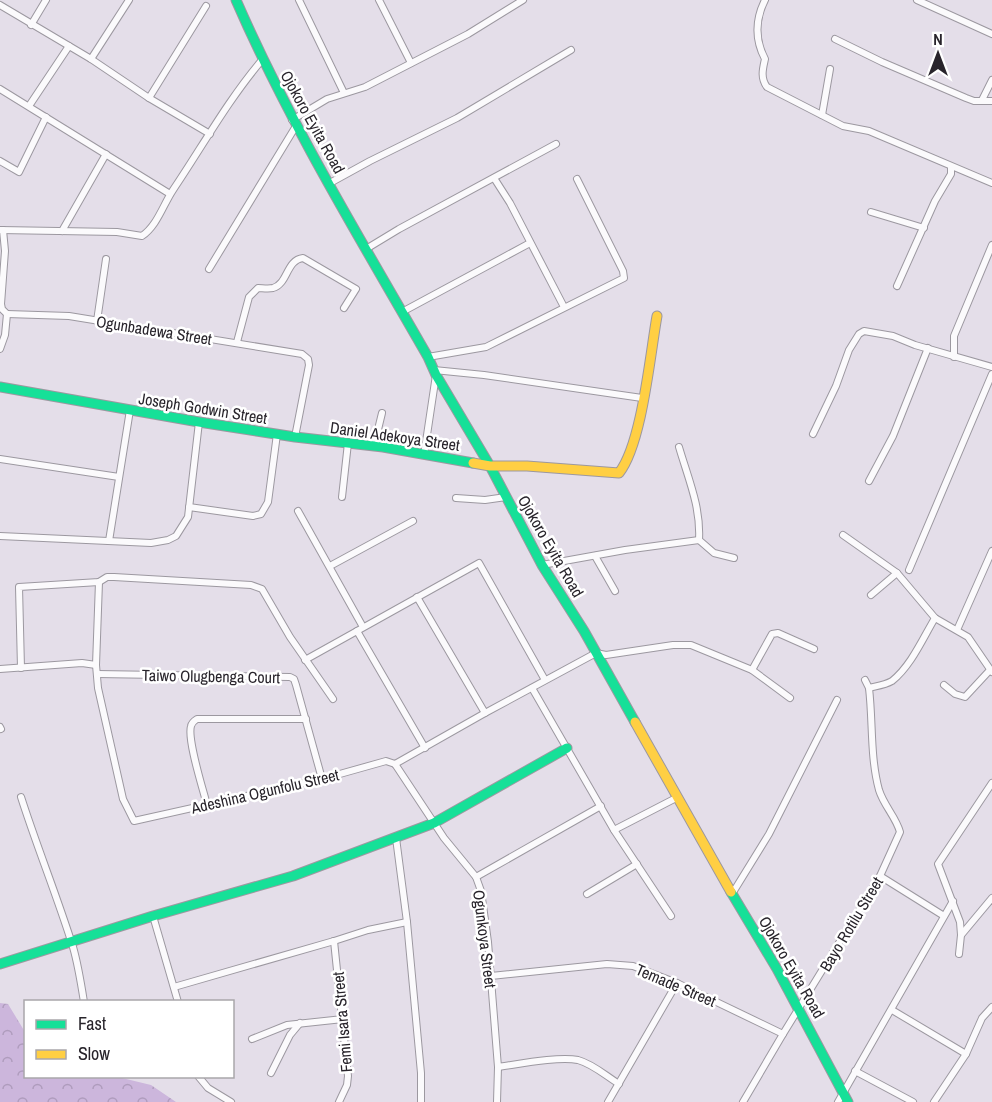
<svg xmlns="http://www.w3.org/2000/svg" width="992" height="1102" font-family="'Archivo Narrow',sans-serif">
<defs>
<pattern id="forest-crowns" width="20" height="18" patternUnits="userSpaceOnUse" patternTransform="scale(1.5)"><rect width="20" height="18" fill="#ccb6dc"/><path d="M2 6a3 3 0 1 1 6 0M12 15a3 3 0 1 1 6 0" fill="none" stroke="#af9cbd"/></pattern>
</defs>
<rect width="100%" height="100%" fill="#e4dee9"/>
<path fill="url(#forest-crowns)" d="M0,1003L8,1004L25,1032L26,1076L118,1077L151,1085L176,1102H0Z"/>
<g fill="none" stroke-linecap="round" stroke-linejoin="round">
<g stroke="#9c98a0" stroke-width="8">
<g id="street">
<path d="M299,0L344,93"/>
<path d="M379,0L411,63"/>
<path d="M765,0C755,20 755,40 765,59C763,68 760,78 767,87L843,126L869,131L992,183"/>
<path d="M917,0L992,34"/>
<path d="M0,5L91,59L149,98L210,134"/>
<path d="M31,25L46,0"/>
<path d="M835,39L882,62L966,98L974,101H992"/>
<path d="M91,59L129,0"/>
<path d="M0,89L170,194"/>
<path d="M149,98L206,6"/>
<path d="M982,100L992,80"/>
<path d="M29,106L69,46"/>
<path d="M822,115L830,69"/>
<path d="M292,120L327,99L365,87L468,34L523,0"/>
<path d="M0,161L19,172L46,117"/>
<path d="M494,178L510,203L564,307"/>
<path d="M330,183L370,161L457,118L571,50"/>
<path d="M871,212L924,228"/>
<path d="M0,230L117,232L142,236C157,226 163,205 173,190C202,147 228,100 262,60"/>
<path d="M3,230L5,251L1,304L2,309L7,314"/>
<path d="M62,231L106,154"/>
<path d="M366,249L399,229L556,144"/>
<path d="M209,269L296,126"/>
<path d="M897,286L935,201L951,174V167"/>
<path d="M402,312L530,243"/>
<path d="M7,314L69,316L302,354L308,359L309,365L295,437"/>
<path d="M97,321L106,259"/>
<path d="M237,342L249,297L258,288C262,288 268,289 273,288C288,284 286,260 303,258L356,289L344,308"/>
<path d="M0,349L5,335L7,314"/>
<path d="M428,357L486,347L624,278L623,271L577,179"/>
<path d="M954,357V336L992,245"/>
<path d="M434,370L484,375L642,398"/>
<path d="M813,434L836,386L849,350L859,334L864,331L893,336L915,345L992,367"/>
<path d="M374,446L382,413"/>
<path d="M679,447C688,478 701,507 699,540L714,553L734,558"/>
<path d="M424,455L436,375"/>
<path d="M0,459L119,477"/>
<path d="M869,481L893,436L928,348"/>
<path d="M342,497L348,443"/>
<path d="M456,498L485,500L506,497"/>
<path d="M189,507L253,516L261,514L268,502L277,434"/>
<path d="M298,511L363,627"/>
<path d="M843,535L897,573L935,618L968,637L992,672"/>
<path d="M0,536L151,543L168,540L176,536L188,517L199,422"/>
<path d="M109,541L130,410"/>
<path d="M595,556L615,591"/>
<path d="M542,565L625,550L699,540"/>
<path d="M330,566L413,521"/>
<path d="M909,570L992,374"/>
<path d="M99,582L96,665L98,688L123,799L134,821L322,779L386,761L395,764"/>
<path d="M871,595L897,573"/>
<path d="M417,597L485,713"/>
<path d="M957,630L992,551"/>
<path d="M357,631L425,748"/>
<path d="M305,660L479,563L545,680"/>
<path d="M21,668L19,587L99,582L107,577H114L251,585L262,589L290,637L333,699"/>
<path d="M0,669L82,663L96,665"/>
<path d="M752,670L772,634L778,633L814,649"/>
<path d="M97,674L290,677L294,679L296,685L322,779"/>
<path d="M944,685L955,694L965,697L990,670"/>
<path d="M532,688L614,830L671,916"/>
<path d="M869,688C877,686 885,685 892,681C911,666 923,638 935,618"/>
<path d="M0,727L1,729"/>
<path d="M395,764L485,713L596,653L606,655L673,645H691L752,670L790,698"/>
<path d="M395,764L444,838L476,877L481,891L488,942L498,1067L497,1102"/>
<path d="M21,797C37,847 57,896 73,947C78,964 81,983 84,1002"/>
<path d="M207,805C203,789 187,740 191,726C192,722 194,721 197,719H306"/>
<path d="M614,830L678,797"/>
<path d="M396,838L407,922L421,1073V1102"/>
<path d="M880,876L944,916"/>
<path d="M476,877L601,806"/>
<path d="M587,894L637,864"/>
<path d="M732,894L769,834L837,700"/>
<path d="M153,916L178,1002"/>
<path d="M962,934L992,898"/>
<path d="M334,941L348,1076L347,1085L339,1102"/>
<path d="M959,954L961,935L960,922L938,864L992,783"/>
<path d="M491,976L607,964L633,966L677,983L783,1034"/>
<path d="M174,987L334,941L368,930L407,922"/>
<path d="M892,1010L966,1054"/>
<path d="M252,1039L287,1025L343,1019"/>
<path d="M498,1067C519,1064 559,1056 578,1060C593,1064 606,1076 619,1084"/>
<path d="M855,1071L913,1102"/>
<path d="M271,1073L290,1035L300,1023"/>
<path d="M198,1076L208,1088L231,1102"/>
<path d="M608,1102L677,983"/>
<path d="M743,1102L783,1034L880,876L900,832C896,817 884,806 879,790C870,757 873,722 869,688L865,680"/>
<path d="M838,1102L953,901"/>
<path d="M934,1102L966,1054L982,1018L992,1007"/>
</g>
</g>
<g stroke="#9c98a0" stroke-width="11">
<g id="fast">
<path d="M236,0C290,124 361,240 428,357L436,375L490,466L542,565L584,631L635,722"/>
<path d="M0,387L199,422L295,437L383,447L473,463"/>
<path d="M731,892L777,969L848,1102"/>
<path d="M0,964L153,916L293,876L434,823L567,748"/>
</g>
</g>
<g stroke="#9c98a0" stroke-width="11">
<g id="slow">
<path d="M473,463L490,466H527L619,473C642,444 650,355 657,316"/>
<path d="M635,722L731,892"/>
</g>
</g>
<use href="#street" stroke="#fbfafc" stroke-width="6"/>
<use href="#fast" stroke="#16e098" stroke-width="9"/>
<use href="#slow" stroke="#ffcf43" stroke-width="9"/>
</g>
<g text-anchor="middle" dominant-baseline="central" stroke-width="5" stroke-linejoin="round" paint-order="stroke">
<g font-size="16" fill="#28242b" stroke="#fff">
<text transform="translate(313 122) rotate(61)">Ojokoro Eyita Road</text>
<text transform="translate(154 330) rotate(9)">Ogunbadewa Street</text>
<text transform="translate(203 408) rotate(9)">Joseph Godwin Street</text>
<text transform="translate(395 436) rotate(8)">Daniel Adekoya Street</text>
<text transform="translate(551 546) rotate(60)">Ojokoro Eyita Road</text>
<text transform="translate(211 676) rotate(1)">Taiwo Olugbenga Court</text>
<text transform="translate(265 791) rotate(-13)">Adeshina Ogunfolu Street</text>
<text transform="translate(851 924) rotate(-59)">Bayo Rotilu Street</text>
<text transform="translate(485 939) rotate(83)">Ogunkoya Street</text>
<text transform="translate(792 967) rotate(60)">Ojokoro Eyita Road</text>
<text transform="translate(676 985) rotate(23)">Temade Street</text>
<text transform="translate(342 1022) rotate(-95)">Femi Isara Street</text>
</g>
</g>
<rect x="24" y="1000" width="210" height="78" fill="#ffffff" stroke="#a9a7aa" stroke-width="1.5"/>
<rect x="36" y="1020" width="30" height="9" fill="#16e098" stroke="#a9a7aa" stroke-width="1.5"/>
<text x="78" y="1030" font-size="18" fill="#28242b">Fast</text>
<rect x="36" y="1050" width="30" height="9" fill="#ffcf43" stroke="#a9a7aa" stroke-width="1.5"/>
<text x="78" y="1060" font-size="18" fill="#28242b">Slow</text>
<g transform="translate(938 54)" stroke="#ffffff" stroke-width="4.5" paint-order="stroke">
<path d="M0-4.5L10 22L0 15L-10 22Z" fill="#28242b"/>
<text y="-9" font-size="16" font-weight="bold" text-anchor="middle" fill="#28242b">N</text>
</g>
</svg>
